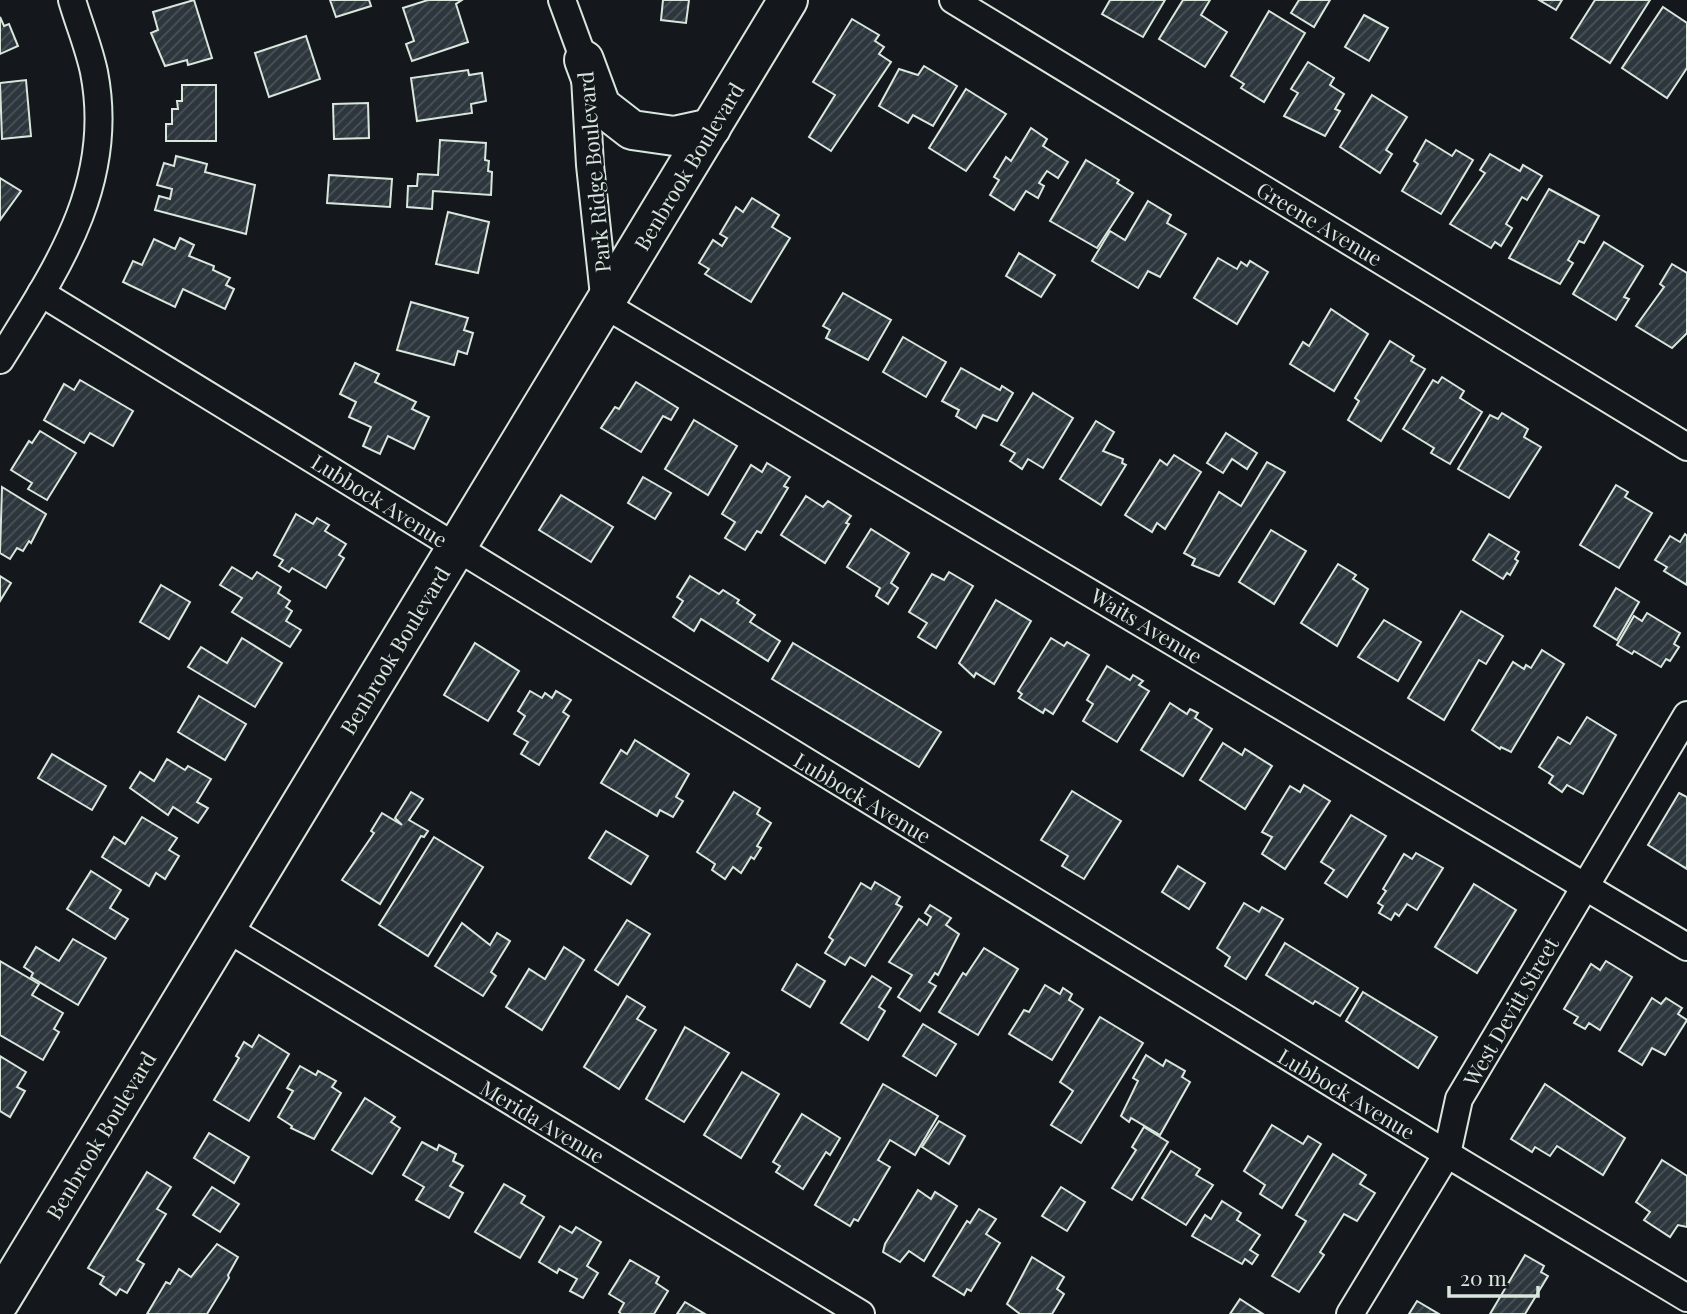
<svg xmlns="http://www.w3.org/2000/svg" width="1687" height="1314" font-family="'Playfair Display',serif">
<defs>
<pattern id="building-hatch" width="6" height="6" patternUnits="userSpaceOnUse" patternTransform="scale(1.75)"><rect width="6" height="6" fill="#2c363c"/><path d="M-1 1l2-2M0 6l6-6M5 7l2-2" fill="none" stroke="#4a5358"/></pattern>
</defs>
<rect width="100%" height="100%" fill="#14181c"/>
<g fill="url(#building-hatch)" stroke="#d8e6dc" stroke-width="2">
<path d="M194,0L212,58L188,65L187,60L165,66L151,33L158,30L153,12Z"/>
<path d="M330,0H369L371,6L336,17Z"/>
<path d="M428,0H462L456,4L468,42L412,61L406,44L414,41L403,8Z"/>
<path d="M663,0H689L686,23L661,20Z"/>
<path d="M1110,0H1165L1143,37L1102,14Z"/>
<path d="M1183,0H1210L1201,15L1227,32L1205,67L1159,39Z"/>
<path d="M1299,0H1330L1314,27L1291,13Z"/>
<path d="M1539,0H1562L1556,10Z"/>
<path d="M1595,0H1650L1610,63L1571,38Z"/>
<path d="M1663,7L1687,23V68L1667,98L1622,68Z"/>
<path d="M1269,11L1305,33L1264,102L1241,88L1244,84L1231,76Z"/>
<path d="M1364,15L1388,28L1369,61L1345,47Z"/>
<path d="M0,17L4,26L9,24L18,46L0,54Z"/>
<path d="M852,19L879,35L875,41L884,47L879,54L891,62L831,151L809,137L835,95L813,82Z"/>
<path d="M306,36L320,79L269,97L255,53Z"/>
<path d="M1308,62L1334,78L1330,85L1344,94L1335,109L1340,111L1325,136L1284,116L1298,93L1291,89Z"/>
<path d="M924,66L957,86L933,126L913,115L908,123L879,106L899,69L918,75Z"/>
<path d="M468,70L469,75L482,73L486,101L471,104L472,113L417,121L411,78Z"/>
<path d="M26,80L31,136L2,139L0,83Z"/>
<path d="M182,85H216V141H166V124H172V109H178L177,101H182Z"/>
<path d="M966,89L1006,114L966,171L929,148Z"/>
<path d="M1372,95L1407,117L1386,150L1392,154L1380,173L1340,147Z"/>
<path d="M368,103L369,138L334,139L333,104Z"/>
<path d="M1031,128L1047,139L1043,146L1068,162L1058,178L1047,171L1039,183L1044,186L1038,198L1026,191L1014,210L990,195L999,180L994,177L1006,157L1011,161Z"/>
<path d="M440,140L486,143L485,160L489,161L488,171L492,172L491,195L433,191L432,209L407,207L408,186H417L418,174L438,175Z"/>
<path d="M1426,140L1452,156L1456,150L1473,160L1441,214L1402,191L1418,164L1414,161Z"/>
<path d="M1490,154L1520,171L1523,165L1542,176L1527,200L1522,197L1506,224L1512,228L1501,246L1495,242L1491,248L1450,224L1485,173L1480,170Z"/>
<path d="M176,156L207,164L205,172L255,185L246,234L155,210L159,196L170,199L172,189L157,185L164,163L174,166Z"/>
<path d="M1086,160L1119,180L1117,183L1133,193L1097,248L1050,221Z"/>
<path d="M329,175L392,179L390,207L327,203Z"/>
<path d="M0,178L21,191L0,220Z"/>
<path d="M1549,189L1599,216L1584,243L1579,241L1568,260L1573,263L1560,284L1509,258Z"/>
<path d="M752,198L779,215L772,227L790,238L751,302L705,274L709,269L699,263L713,240L722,246L727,238L720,234L736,207L743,212Z"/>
<path d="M1148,201L1171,215L1167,223L1186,234L1160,277L1148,271L1138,288L1092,261L1110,231L1125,240Z"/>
<path d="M448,212L489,222L478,273L436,264Z"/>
<path d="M180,238L194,245L189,256L214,266L213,270L230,278L226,285L234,289L225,309L183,289L175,307L123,282L133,261L142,265L154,239L175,249Z"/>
<path d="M1604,242L1643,266L1624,297L1629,299L1616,320L1573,294Z"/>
<path d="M1019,253L1055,275L1041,297L1006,276Z"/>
<path d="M1218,258L1237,269L1241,262L1247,266L1250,261L1268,272L1237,324L1194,298Z"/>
<path d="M1672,264L1687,273V333L1672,348L1636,326L1664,287L1660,284Z"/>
<path d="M843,293L891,320L868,360L826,338L830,330L823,326Z"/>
<path d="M411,302L468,318L464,330L473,333L467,354L458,351L454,365L397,350Z"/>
<path d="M1331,309L1368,334L1334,391L1290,364L1303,342L1309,346Z"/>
<path d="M903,337L946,362L926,397L883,372Z"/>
<path d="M1390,341L1414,356L1411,361L1425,369L1381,441L1348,420L1359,401L1355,398Z"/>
<path d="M355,363L379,374L375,382L416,402L412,409L429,417L414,449L388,436L380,454L363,446L371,427L349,417L356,402L340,394Z"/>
<path d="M961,368L1000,390L1002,386L1013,393L997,421L983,415L976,428L956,416L959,410L942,401Z"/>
<path d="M1442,377L1464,391L1460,398L1482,412L1450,464L1431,453L1434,448L1403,429L1433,380L1438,383Z"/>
<path d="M80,380L133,411L113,446L90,433L84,443L44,420L64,384L74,390Z"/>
<path d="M636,382L678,408L671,420L663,416L641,452L601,428L615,407L619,409Z"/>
<path d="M1033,393L1073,418L1043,468L1028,459L1022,469L1010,461L1015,453L1001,445Z"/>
<path d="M1502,413L1528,429L1524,437L1541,447L1509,498L1458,469L1490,415L1498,419Z"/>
<path d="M694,420L737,446L708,495L665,469Z"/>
<path d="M1096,421L1114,432L1103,451L1123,459L1122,463L1126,465L1101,505L1060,479Z"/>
<path d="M40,431L76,453L47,500L28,489L32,483L11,470L29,441L32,443Z"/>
<path d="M1226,433L1257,453L1247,469L1232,459L1223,473L1207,463Z"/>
<path d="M1174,455L1201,472L1165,529L1157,523L1152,532L1125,515L1160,460L1167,465Z"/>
<path d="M1267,462L1285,472L1219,576L1192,565L1195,559L1184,553L1219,492L1241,506Z"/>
<path d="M767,463L790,477L784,486L788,488L761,533L757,531L745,550L725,538L735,522L722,514L751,465L762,472Z"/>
<path d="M643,477L671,493L655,519L628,503Z"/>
<path d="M1616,485L1628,492L1625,497L1652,513L1619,568L1580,545Z"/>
<path d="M2,487L46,514L31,543L29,541L23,551L17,548L10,559L0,553Z"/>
<path d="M561,495L613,527L591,562L539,530Z"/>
<path d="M806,496L823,507L828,501L851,516L846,523L849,524L825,563L781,535Z"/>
<path d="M296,514L313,524L317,518L329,525L325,531L346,544L339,555L344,558L326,588L292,568L289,572L279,566L283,560L274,555Z"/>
<path d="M871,529L909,553L891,583L898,588L888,604L876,596L880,588L847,567Z"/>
<path d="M1271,530L1306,551L1274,604L1239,582Z"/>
<path d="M1489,534L1519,552L1515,559L1518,561L1510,575L1507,573L1503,579L1473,560Z"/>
<path d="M1685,534L1687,536V585L1664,571L1667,567L1655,560L1670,536L1680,542Z"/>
<path d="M1338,564L1356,575L1353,579L1368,589L1337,646L1301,623Z"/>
<path d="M232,567L252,579L257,572L281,587L278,593L290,601L286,607L292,611L286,621L301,630L290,647L232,612L242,598L220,585Z"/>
<path d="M949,572L973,586L936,648L918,637L927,623L909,612L932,574L944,580Z"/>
<path d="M0,576L11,583L0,601Z"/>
<path d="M690,576L719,594L723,590L739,600L737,603L755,615L750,622L780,641L768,661L701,619L694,631L673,617L683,601L677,597Z"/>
<path d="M161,585L190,602L169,639L140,622Z"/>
<path d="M1616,588L1639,602L1617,640L1594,626Z"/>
<path d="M996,600L1031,621L994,684L976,673L974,677L959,663Z"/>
<path d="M1461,611L1503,636L1486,664L1479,660L1444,720L1408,698Z"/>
<path d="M1647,613L1680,633L1674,644L1679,647L1670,661L1666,659L1661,667L1634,651L1632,654L1617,645L1634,616L1642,621Z"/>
<path d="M1384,620L1421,642L1398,681L1358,657Z"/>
<path d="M242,638L282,663L255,707L188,667L201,647L227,663Z"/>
<path d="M1051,638L1064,646L1067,642L1089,655L1053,714L1045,709L1043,713L1019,698L1022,694L1018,691Z"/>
<path d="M475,643L519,671L488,721L444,695Z"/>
<path d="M793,643L941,732L919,767L772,679Z"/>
<path d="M1542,650L1564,664L1511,752L1501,747L1500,749L1472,730L1513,662L1524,669L1526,665L1531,668Z"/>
<path d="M1107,666L1130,680L1133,675L1143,681L1139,685L1149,691L1117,742L1083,721L1093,704L1087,700Z"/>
<path d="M530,691L542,698L545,693L552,698L556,691L571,700L563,712L569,716L539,765L521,754L528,742L514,734L525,716L518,711Z"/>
<path d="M199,696L246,724L225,760L178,732Z"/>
<path d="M1170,703L1187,714L1190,709L1198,713L1195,718L1212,729L1183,776L1141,750Z"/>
<path d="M1587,717L1616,735L1583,794L1567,785L1562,792L1549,783L1553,776L1539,767L1558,737L1570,744Z"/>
<path d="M635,740L689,774L676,797L683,801L673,817L660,810L657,816L601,783L621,750L627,754Z"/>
<path d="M1223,743L1242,755L1245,749L1272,766L1245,809L1200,780Z"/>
<path d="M52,754L106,786L92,810L38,778Z"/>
<path d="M167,759L185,770L188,766L211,779L197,802L208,808L198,823L173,807L168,815L130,788L140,772L154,781Z"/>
<path d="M1304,785L1330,801L1285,869L1262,854L1272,837L1262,832L1290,786L1300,792Z"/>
<path d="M1072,791L1121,821L1084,879L1062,866L1068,856L1041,840Z"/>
<path d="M411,792L423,799L409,820L428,831L424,837L421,836L380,904L342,880L374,833L371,831L382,813L402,825L395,818Z"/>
<path d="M734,792L760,808L757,814L771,823L757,846L761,848L754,859L751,857L741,873L733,867L725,879L712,870L715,864L697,852Z"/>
<path d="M1679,793L1687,797V869L1648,845Z"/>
<path d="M1351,815L1386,836L1347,897L1325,883L1334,870L1321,862Z"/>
<path d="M142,817L177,838L169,850L179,856L165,879L156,873L149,886L102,857L114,837L125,844Z"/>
<path d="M606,831L648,856L631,884L589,858Z"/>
<path d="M434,837L483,867L428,956L379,925Z"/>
<path d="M1416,853L1443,868L1417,910L1407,904L1399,916L1395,913L1391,920L1379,913L1383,906L1378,903L1386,891L1383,889L1404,854L1412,859Z"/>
<path d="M1178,866L1205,883L1189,909L1162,892Z"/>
<path d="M91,871L121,890L110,908L128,919L115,939L67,909Z"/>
<path d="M875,882L900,897L896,904L902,907L865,966L850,957L845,965L825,953L833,940L829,937L861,883L871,889Z"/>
<path d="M1474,884L1516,910L1477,973L1435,947Z"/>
<path d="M1244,903L1259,912L1262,907L1283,919L1246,979L1225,966L1230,957L1217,948Z"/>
<path d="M930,905L951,918L946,925L959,934L938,975L935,973L929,982L936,986L920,1011L898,997L912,975L889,962L919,919L927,925L931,917L925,913Z"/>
<path d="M627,920L650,934L618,985L595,970Z"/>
<path d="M462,923L490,945L497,933L510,941L491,972L496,976L483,996L435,966Z"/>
<path d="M73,939L106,958L78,1005L31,977L33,973L24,967L36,947L59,961Z"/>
<path d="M1285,943L1358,988L1340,1016L1315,1001L1313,1004L1266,975Z"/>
<path d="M564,947L584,960L542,1030L506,1007L529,969L545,979Z"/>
<path d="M984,948L1018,969L978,1035L939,1012L963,973L966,975Z"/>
<path d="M0,961L39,984L32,995L63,1013L54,1029L59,1032L43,1060L0,1035Z"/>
<path d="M1606,961L1632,977L1600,1030L1589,1023L1585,1029L1574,1023L1578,1017L1564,1009L1591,964L1600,970Z"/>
<path d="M797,964L825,981L810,1007L782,990Z"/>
<path d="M872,976L891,988L879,1007L885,1011L868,1040L841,1023Z"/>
<path d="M1045,985L1060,994L1063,988L1072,994L1069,1000L1083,1009L1052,1060L1009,1034L1024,1010L1029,1012Z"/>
<path d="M1363,992L1437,1037L1418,1068L1346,1021Z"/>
<path d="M627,996L645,1007L637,1019L656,1030L619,1089L584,1067Z"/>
<path d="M1652,998L1661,1004L1666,998L1682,1008L1678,1014L1687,1020L1665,1055L1652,1048L1642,1065L1619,1051Z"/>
<path d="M1100,1017L1143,1043L1081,1143L1051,1125L1073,1091L1060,1082Z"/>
<path d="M923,1024L956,1044L936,1076L903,1056Z"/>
<path d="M685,1027L729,1053L684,1122L646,1099Z"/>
<path d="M259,1035L289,1054L249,1121L214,1100L239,1058L236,1056L244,1042L252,1047Z"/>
<path d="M1146,1055L1163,1066L1166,1060L1185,1071L1182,1077L1190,1082L1160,1135L1131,1118L1129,1122L1121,1116L1138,1081L1133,1078Z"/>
<path d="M0,1056L26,1072L17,1087L25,1091L10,1117L0,1111Z"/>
<path d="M300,1066L316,1075L318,1071L336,1081L332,1087L341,1093L314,1139L291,1128L292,1126L278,1117L293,1091L287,1088Z"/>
<path d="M742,1072L779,1094L741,1158L704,1135Z"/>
<path d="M883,1084L938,1116L915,1155L890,1140L878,1160L890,1167L858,1221L854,1219L850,1226L815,1205Z"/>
<path d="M1545,1084L1625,1138L1603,1175L1557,1146L1550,1156L1535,1147L1532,1152L1511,1139Z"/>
<path d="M365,1098L395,1117L391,1122L400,1128L372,1174L332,1150Z"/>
<path d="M802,1114L840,1138L830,1155L826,1152L803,1189L776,1172L780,1166L773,1162Z"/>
<path d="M939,1121L965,1136L949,1164L922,1147Z"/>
<path d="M1272,1125L1303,1144L1308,1136L1321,1144L1282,1208L1260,1194L1265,1185L1244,1171Z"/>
<path d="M1144,1127L1168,1142L1132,1200L1112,1188L1136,1150L1132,1147Z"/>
<path d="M209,1133L249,1157L234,1183L194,1158Z"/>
<path d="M422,1142L437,1150L439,1145L456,1154L453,1161L463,1166L450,1186L463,1193L449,1218L416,1200L424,1187L403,1175Z"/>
<path d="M1171,1151L1200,1169L1196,1175L1213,1185L1186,1225L1142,1198Z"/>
<path d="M1333,1154L1366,1175L1360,1184L1375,1193L1357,1221L1344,1214L1320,1252L1324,1255L1299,1292L1272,1276L1306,1221L1296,1215Z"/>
<path d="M1662,1160L1687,1176V1227L1678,1225L1670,1237L1644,1220L1650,1212L1636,1202Z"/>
<path d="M147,1172L171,1187L157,1209L166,1214L137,1260L144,1264L127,1293L120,1289L116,1295L100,1284L104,1277L88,1268Z"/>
<path d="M504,1184L525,1196L521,1203L544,1217L520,1258L475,1232Z"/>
<path d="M212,1187L239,1204L220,1232L193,1215Z"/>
<path d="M1061,1187L1085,1202L1067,1231L1042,1216Z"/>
<path d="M918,1190L931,1199L935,1192L957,1206L924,1261L909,1251L900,1262L883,1252L885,1244Z"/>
<path d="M1222,1201L1241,1213L1237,1220L1260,1235L1250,1250L1258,1255L1252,1264L1245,1259L1242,1264L1192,1236L1205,1215L1211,1219Z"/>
<path d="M979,1209L996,1219L986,1234L1000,1243L971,1291L967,1289L964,1295L933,1276L967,1221L970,1223Z"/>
<path d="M560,1226L572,1233L576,1227L601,1242L587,1266L598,1273L583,1298L570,1291L577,1279L559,1269L557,1273L539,1262Z"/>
<path d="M217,1244L238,1257L228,1275L229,1278L207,1314H147L166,1282L170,1284L179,1269L191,1277Z"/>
<path d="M1525,1255L1544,1266L1541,1272L1548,1276L1525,1314H1490Z"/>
<path d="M1032,1257L1064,1277L1057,1289L1064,1294L1052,1314H1020L1007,1304Z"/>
<path d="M630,1260L659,1277L656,1283L668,1291L654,1314H621L619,1312L624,1303L609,1294Z"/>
<path d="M1240,1299L1263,1314H1230Z"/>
<path d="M1417,1301L1439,1314H1409Z"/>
<path d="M685,1302L705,1314H677Z"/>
</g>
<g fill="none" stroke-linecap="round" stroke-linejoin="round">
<g stroke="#d8e6dc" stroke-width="30">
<g id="street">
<path d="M562,0L584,60L590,165L605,305L1687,947"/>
<path d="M953,0L1687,447"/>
<path d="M41,293L1447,1154L1687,1298"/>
<path d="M0,360C56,270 116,184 94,72C89,48 79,24 72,0"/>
<path d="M226,928L861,1314"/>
<path d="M1350,1314L1447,1154L1459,1099L1687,715"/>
</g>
</g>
<g stroke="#d8e6dc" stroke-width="42">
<g id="secondary">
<path d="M584,60L601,106L632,130L674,136L711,128"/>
<path d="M0,1301L788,0"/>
</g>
</g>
<use href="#street" stroke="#14181c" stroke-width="26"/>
<use href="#secondary" stroke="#14181c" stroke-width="38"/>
</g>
<g text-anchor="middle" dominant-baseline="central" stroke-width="5" stroke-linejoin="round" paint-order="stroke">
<g font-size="21" fill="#d8e6dc" stroke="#14181c">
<text transform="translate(688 166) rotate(-59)">Benbrook Boulevard</text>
<text transform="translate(593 172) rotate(-95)">Park Ridge Boulevard</text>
<text transform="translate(1320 223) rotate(31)">Greene Avenue</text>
<text transform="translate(380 500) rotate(32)">Lubbock Avenue</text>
<text transform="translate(1147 625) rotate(31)">Waits Avenue</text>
<text transform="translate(394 650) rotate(-59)">Benbrook Boulevard</text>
<text transform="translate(863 797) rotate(31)">Lubbock Avenue</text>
<text transform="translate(1510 1011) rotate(-60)">West Devitt Street</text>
<text transform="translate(1347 1093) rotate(31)">Lubbock Avenue</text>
<text transform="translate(543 1121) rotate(31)">Merida Avenue</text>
<text transform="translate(100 1135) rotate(-59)">Benbrook Boulevard</text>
</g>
</g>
<path d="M1449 1286v10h89v-10" fill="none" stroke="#d8e6dc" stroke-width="3.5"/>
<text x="1460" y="1286" font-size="21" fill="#d8e6dc" stroke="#14181c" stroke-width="5" paint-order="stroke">20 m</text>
</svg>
